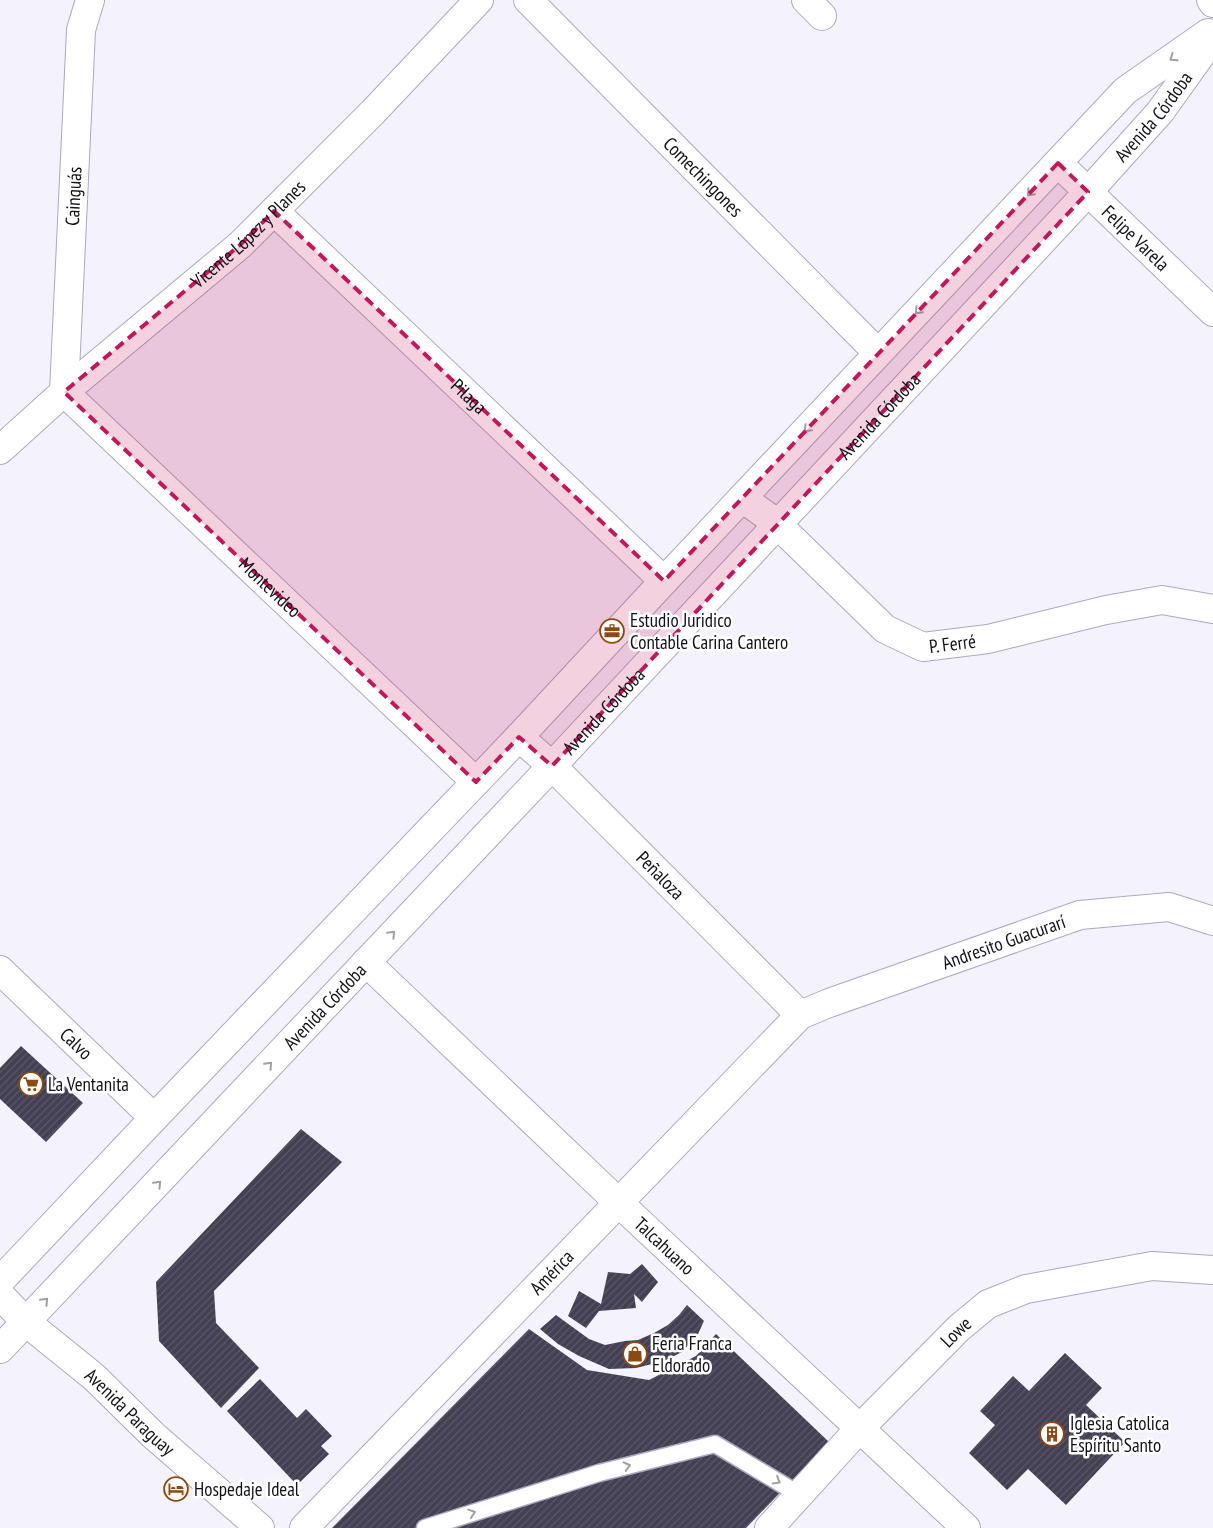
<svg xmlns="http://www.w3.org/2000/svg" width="1213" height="1528" font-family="'PT Sans Narrow',sans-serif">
<defs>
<pattern id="building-hatch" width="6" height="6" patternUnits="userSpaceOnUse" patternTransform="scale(1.25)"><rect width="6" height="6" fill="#444054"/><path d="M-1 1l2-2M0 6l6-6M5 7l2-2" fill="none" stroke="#5b5868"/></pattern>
</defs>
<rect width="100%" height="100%" fill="#f4f2fd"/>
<g fill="url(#building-hatch)">
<path d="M21,1046L83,1103L46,1142L0,1099V1068Z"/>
<path d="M301,1129L342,1162L214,1291L216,1323L259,1368L221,1408L159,1341L156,1282Z"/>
<path d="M642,1264L658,1282L642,1302L634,1294L636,1308L599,1311L586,1328L568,1316L579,1291L601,1304L608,1272L630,1274Z"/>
<path d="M687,1305L704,1321L698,1334L682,1352L664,1361L636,1368L609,1369L579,1356L558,1344L540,1329L556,1315L589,1339L605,1345L625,1341L638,1340L654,1333L668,1325L679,1315Z"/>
<path d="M529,1329L587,1370L649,1380L696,1356L716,1334L829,1442L746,1528H332Z"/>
<path d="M1065,1353L1102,1388L1086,1405L1125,1442L1066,1505L1028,1469L1007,1490L969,1453L995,1425L980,1411L1013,1376L1029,1391Z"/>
<path d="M260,1379L297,1418L306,1409L332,1436L321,1446L329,1454L297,1485L227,1411Z"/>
</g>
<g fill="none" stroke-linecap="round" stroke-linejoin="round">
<g stroke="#aca8c0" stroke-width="19">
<path id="lane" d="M425,1528L599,1473L715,1444L800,1495"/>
</g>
<g stroke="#aca8c0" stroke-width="30">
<g id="street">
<path id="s1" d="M528,0L878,353"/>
<path d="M806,0L822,16"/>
<path id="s2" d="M1058,163L1213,312"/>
<path id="s3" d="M274,211L664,581"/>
<path id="s4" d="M64,392L476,782"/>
<path id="s5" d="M64,392L81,30L90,0"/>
<path id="s6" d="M0,450L64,392L240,245L373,112L479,0"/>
<path id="s7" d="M742,498L774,521L885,629L923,647L988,639L1106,610L1162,600L1213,609"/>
<path id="s8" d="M519,737L552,766L800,1015"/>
<path id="s9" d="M366,962L619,1203L966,1528"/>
<path id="s10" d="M0,970L154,1118"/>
<path id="s11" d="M304,1528L800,1015L829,1003L1080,915L1169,907L1213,921"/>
<path id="s12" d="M769,1528L859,1429L959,1328L988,1304L1026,1289L1152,1266L1213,1270"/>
</g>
</g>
<g stroke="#aca8c0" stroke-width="30">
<g id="secondary">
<path d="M1211,0L1213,3"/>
<path d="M0,1281L154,1118L519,737L664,581L1125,91L1208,33"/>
<path id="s13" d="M0,1295L26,1322L94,1377L153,1435L260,1528"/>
<path id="s14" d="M0,1349L552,766L1088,192L1160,112L1213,38"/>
</g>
</g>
<use href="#lane" stroke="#fff" stroke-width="16"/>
<use href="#street" stroke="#fff" stroke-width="28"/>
<use href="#secondary" stroke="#fff" stroke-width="28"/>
</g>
<defs><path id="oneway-chevron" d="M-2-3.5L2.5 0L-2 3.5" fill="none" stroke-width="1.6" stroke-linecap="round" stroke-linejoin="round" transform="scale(1.25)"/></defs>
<g stroke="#a0a0a3">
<use href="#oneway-chevron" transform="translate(1173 58) rotate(145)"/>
<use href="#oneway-chevron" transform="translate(1030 193) rotate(133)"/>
<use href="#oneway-chevron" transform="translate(918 311) rotate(133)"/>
<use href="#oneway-chevron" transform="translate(807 429) rotate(133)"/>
<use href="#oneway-chevron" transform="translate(392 934) rotate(-46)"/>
<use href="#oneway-chevron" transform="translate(269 1065) rotate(-47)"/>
<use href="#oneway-chevron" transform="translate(158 1184) rotate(-46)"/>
<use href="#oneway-chevron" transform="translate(45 1301) rotate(-46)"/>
<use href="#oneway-chevron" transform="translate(627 1466) rotate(-14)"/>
<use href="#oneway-chevron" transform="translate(777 1481) rotate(31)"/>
<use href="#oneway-chevron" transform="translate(472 1513) rotate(-18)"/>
</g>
<path fill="#c2185b" fill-opacity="0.2" stroke="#c2185b" stroke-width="4" stroke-dasharray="10 6" stroke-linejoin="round" d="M1058,163L1088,192L552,766L519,737L476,782L64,392L240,245L274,211L664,581Z"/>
<defs>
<g id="office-ring" transform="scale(1.25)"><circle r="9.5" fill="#fff" stroke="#8a4915" stroke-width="1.5"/><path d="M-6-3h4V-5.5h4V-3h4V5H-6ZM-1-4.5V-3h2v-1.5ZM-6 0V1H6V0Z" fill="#8a4915"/></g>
<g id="supermarket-ring" transform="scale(1.25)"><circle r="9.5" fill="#fff" stroke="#8a4915" stroke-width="1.5"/><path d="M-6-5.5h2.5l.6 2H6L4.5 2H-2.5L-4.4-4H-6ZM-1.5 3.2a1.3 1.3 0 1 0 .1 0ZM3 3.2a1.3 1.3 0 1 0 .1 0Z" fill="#8a4915"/></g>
<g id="shop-ring" transform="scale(1.25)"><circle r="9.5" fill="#fff" stroke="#8a4915" stroke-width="1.5"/><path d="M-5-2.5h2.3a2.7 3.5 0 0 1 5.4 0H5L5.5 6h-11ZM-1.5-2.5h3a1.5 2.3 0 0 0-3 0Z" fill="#8a4915"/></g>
<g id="building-ring" transform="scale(1.25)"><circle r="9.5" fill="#fff" stroke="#8a4915" stroke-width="1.5"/><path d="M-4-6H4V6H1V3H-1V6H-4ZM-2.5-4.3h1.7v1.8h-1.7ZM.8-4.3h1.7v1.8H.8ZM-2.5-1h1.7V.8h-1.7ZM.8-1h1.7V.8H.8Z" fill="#8a4915"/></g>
<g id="hotel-ring" transform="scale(1.25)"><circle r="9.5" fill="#fff" stroke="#8a4915" stroke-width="1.5"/><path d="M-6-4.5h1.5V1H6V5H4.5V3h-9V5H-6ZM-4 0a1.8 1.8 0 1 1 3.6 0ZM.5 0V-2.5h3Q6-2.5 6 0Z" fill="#8a4915"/></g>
</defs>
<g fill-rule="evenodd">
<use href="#office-ring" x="612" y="631"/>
<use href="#supermarket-ring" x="31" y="1084"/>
<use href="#shop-ring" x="635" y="1354"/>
<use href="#building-ring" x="1052" y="1434"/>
<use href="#hotel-ring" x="176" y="1489"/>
</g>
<g text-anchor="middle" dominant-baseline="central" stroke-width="5" stroke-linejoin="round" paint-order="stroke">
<g font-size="19" fill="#121119" stroke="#fff">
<text stroke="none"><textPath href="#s14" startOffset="1688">Avenida Córdoba</textPath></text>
<text stroke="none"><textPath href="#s1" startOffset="249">Comechingones</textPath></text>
<text stroke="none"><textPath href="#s5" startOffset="196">Cainguás</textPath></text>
<text stroke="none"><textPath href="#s6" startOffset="329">Vicente López y Planes</textPath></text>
<text stroke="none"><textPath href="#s2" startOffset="108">Felipe Varela</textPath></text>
<text stroke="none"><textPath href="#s3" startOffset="269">Pilaga</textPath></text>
<text stroke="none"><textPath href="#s14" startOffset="1282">Avenida Córdoba</textPath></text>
<text stroke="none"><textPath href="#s4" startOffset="284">Montevideo</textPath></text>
<text stroke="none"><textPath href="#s7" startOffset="266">P. Ferré</textPath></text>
<text stroke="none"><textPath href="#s14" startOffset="878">Avenida Córdoba</textPath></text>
<text stroke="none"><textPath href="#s8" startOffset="198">Peñaloza</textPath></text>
<text stroke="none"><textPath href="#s11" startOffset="930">Andresito Guacurarí</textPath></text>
<text stroke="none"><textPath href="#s14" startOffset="472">Avenida Córdoba</textPath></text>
<text stroke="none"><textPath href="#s10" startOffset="106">Calvo</textPath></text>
<text stroke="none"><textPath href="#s9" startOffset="412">Talcahuano</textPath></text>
<text stroke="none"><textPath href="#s11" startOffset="356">América</textPath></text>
<text stroke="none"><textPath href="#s12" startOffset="271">Lowe</textPath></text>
<text stroke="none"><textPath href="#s13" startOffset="175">Avenida Paraguay</textPath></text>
</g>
<g font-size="19" fill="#121119" stroke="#fff" text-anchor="start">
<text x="630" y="620">Estudio Juridico<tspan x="630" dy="22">Contable Carina Cantero</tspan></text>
<text x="48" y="1084">La Ventanita</text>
<text x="652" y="1343">Feria Franca<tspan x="652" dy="22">Eldorado</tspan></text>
<text x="1070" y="1423">Iglesia Catolica<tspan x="1070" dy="22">Espíritu Santo</tspan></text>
<text x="194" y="1489">Hospedaje Ideal</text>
</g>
</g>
</svg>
